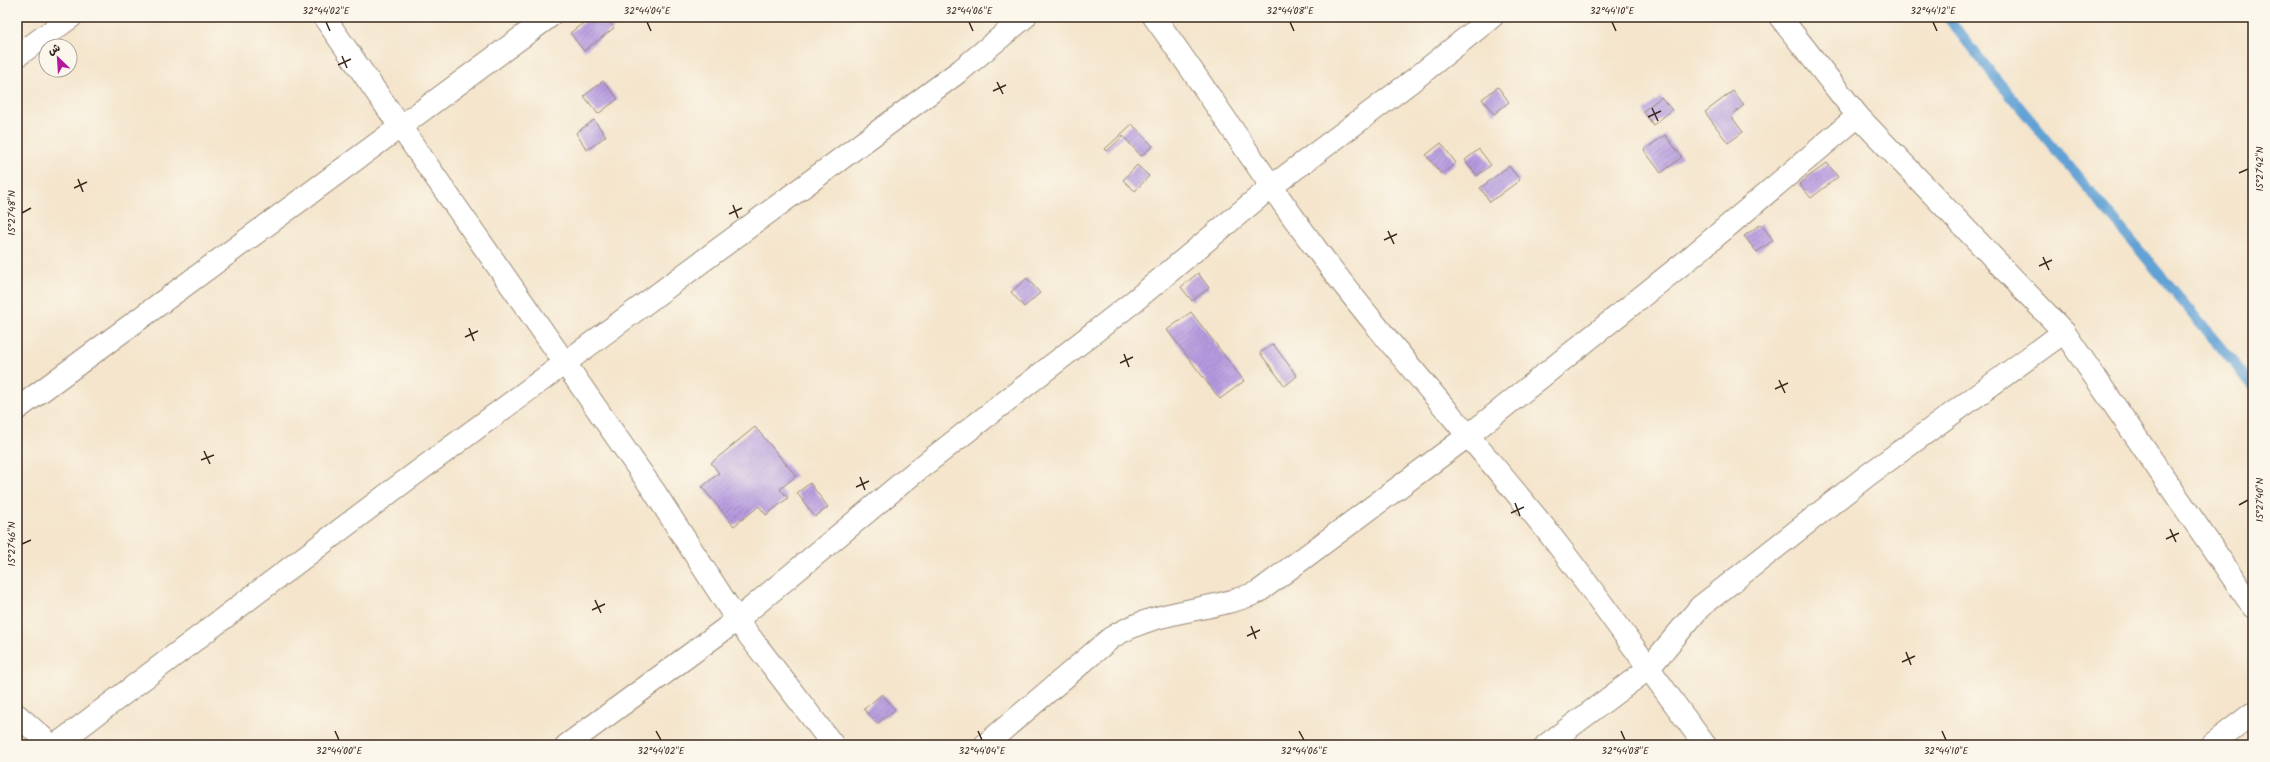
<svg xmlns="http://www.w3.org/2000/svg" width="2270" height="762" font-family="Kalam,'Playpen Sans Arabic',sans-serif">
<defs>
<pattern id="building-hatch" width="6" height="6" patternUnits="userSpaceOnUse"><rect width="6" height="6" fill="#b59ae0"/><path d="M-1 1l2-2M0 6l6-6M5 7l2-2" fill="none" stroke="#947eb5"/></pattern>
</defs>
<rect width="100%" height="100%" fill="#fbf7ec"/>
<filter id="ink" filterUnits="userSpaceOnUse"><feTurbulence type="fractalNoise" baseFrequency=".025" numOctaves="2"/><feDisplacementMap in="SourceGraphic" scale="8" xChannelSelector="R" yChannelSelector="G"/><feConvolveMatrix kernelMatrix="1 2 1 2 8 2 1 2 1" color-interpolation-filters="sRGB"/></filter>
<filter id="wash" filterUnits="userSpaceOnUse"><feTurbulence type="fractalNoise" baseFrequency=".012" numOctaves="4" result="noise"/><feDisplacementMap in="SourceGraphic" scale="16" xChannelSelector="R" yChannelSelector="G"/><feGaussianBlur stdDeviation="0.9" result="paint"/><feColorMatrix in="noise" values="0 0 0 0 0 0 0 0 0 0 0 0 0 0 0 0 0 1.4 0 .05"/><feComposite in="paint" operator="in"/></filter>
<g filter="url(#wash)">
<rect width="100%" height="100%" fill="#f4e5cc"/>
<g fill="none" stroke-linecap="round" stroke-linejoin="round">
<path stroke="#62a1d4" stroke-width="10" d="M1947,17L1993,75L2253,386"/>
</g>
<g id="blocks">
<g fill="url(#building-hatch)">
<path d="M591,17H605L614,28L584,51L570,33Z"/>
<path d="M603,81L618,99L598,114L584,96Z"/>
<path d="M1498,87L1509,102L1494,114L1482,99Z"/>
<path d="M1733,91L1744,105L1731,116L1743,132L1728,143L1705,112Z"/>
<path d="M1661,97L1672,110L1653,125L1643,111Z"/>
<path d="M594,120L606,136L587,150L576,133Z"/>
<path d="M1132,124L1153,146L1141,156L1123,136L1107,151L1105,149Z"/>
<path d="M1665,135L1682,157L1661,173L1644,150Z"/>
<path d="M1441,143L1456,163L1441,174L1426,155Z"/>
<path d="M1479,149L1491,165L1477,176L1465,160Z"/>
<path d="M1827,163L1838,177L1811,198L1799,184Z"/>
<path d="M1137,165L1149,176L1135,191L1123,180Z"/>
<path d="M1509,166L1520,180L1490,202L1480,188Z"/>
<path d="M1761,224L1773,240L1757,252L1744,236Z"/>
<path d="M1198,273L1209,288L1192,301L1181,287Z"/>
<path d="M1027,278L1040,293L1024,307L1011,292Z"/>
<path d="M1191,312L1244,381L1220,399L1167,330Z"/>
<path d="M1273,344L1297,376L1285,386L1260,353Z"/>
<path d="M755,427L796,476L780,489L788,498L766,515L759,506L734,526L702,487L719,473L711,463Z"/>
<path d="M810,483L828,507L815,517L797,493Z"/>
<path d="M882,694L895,709L877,724L864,709Z"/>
</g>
</g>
</g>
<g filter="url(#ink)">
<use href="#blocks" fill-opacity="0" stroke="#988875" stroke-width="1"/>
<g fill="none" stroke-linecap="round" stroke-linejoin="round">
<g stroke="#988875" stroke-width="24">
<g id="minor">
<path d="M324,17L654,491L737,620L833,745"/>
<path d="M1154,17C1210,93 1260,174 1317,250C1389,346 1469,434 1544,527C1600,598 1651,673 1705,745"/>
<path d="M1780,17L1858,116L2064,332L2253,607"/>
<path d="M17,56L71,17"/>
<path d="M17,409L549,17"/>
<path d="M17,715L51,745"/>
<path d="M56,745L389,493L961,70L1025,17"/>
<path d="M567,745L737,620L915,472L1133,302L1271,187L1412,81L1492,17"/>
<path d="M985,745L1111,638C1158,608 1208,613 1258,592L1469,435L1690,258L1858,116"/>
<path d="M1546,745L1648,669L1700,607L1868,475L2064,332"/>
<path d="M2211,745L2253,713"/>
</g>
</g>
<use href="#minor" stroke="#fff" stroke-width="22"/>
</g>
</g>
<path fill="none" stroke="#3b2a1e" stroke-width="1.5" d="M326,22L330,31M647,22L651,31M969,22L973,31M1290,22L1294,31M1612,22L1616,31M1933,22L1937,31M342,56L347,68M338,65L351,59M997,82L1003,94M993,91L1006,85M1652,108L1658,121M1648,117L1661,111M2239,173L2248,169M78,179L83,192M74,188L87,182M733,205L738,218M22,213L31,208M729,214L742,208M1388,231L1394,244M1384,240L1397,234M2043,257L2049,270M2039,266L2052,260M469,328L474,341M465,337L478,331M1124,354L1129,367M1120,363L1133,357M1779,380L1785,393M1775,389L1788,383M204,451L210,464M201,460L214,455M860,477L865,490M856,487L869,481M1515,503L1520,516M2239,505L2248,500M1511,513L1524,507M2170,529L2176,542M2166,539L2179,533M22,544L31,540M595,600L601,613M592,610L605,604M1251,626L1256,639M1247,636L1260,630M1906,652L1911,665M1902,662L1915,656M335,731L339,740M656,731L661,740M978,731L982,740M1299,731L1304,740M1621,731L1625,740M1942,731L1946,740"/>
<rect width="2270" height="762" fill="none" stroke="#fbf7ec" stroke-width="44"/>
<g transform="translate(58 58) rotate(335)"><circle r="19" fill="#fbf7ec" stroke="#aea59a"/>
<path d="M0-3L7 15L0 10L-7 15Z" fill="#b5179e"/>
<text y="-6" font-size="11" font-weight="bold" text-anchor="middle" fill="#3b2a1e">ش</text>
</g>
<rect x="22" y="22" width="2226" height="718" fill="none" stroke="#3b2a1e" stroke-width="1.5"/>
<g font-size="10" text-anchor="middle" fill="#3b2a1e">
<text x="326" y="14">32°44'02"E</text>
<text x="647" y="14">32°44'04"E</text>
<text x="969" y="14">32°44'06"E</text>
<text x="1290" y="14">32°44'08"E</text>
<text x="1612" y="14">32°44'10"E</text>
<text x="1933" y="14">32°44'12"E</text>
<text transform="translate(2259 169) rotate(-90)" y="4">15°27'42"N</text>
<text transform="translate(11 213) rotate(-90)" y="4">15°27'48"N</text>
<text transform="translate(2259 500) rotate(-90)" y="4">15°27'40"N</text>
<text transform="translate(11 544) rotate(-90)" y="4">15°27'46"N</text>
<text x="339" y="754">32°44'00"E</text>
<text x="661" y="754">32°44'02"E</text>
<text x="982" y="754">32°44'04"E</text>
<text x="1304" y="754">32°44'06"E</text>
<text x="1625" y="754">32°44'08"E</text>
<text x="1946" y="754">32°44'10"E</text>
</g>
</svg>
